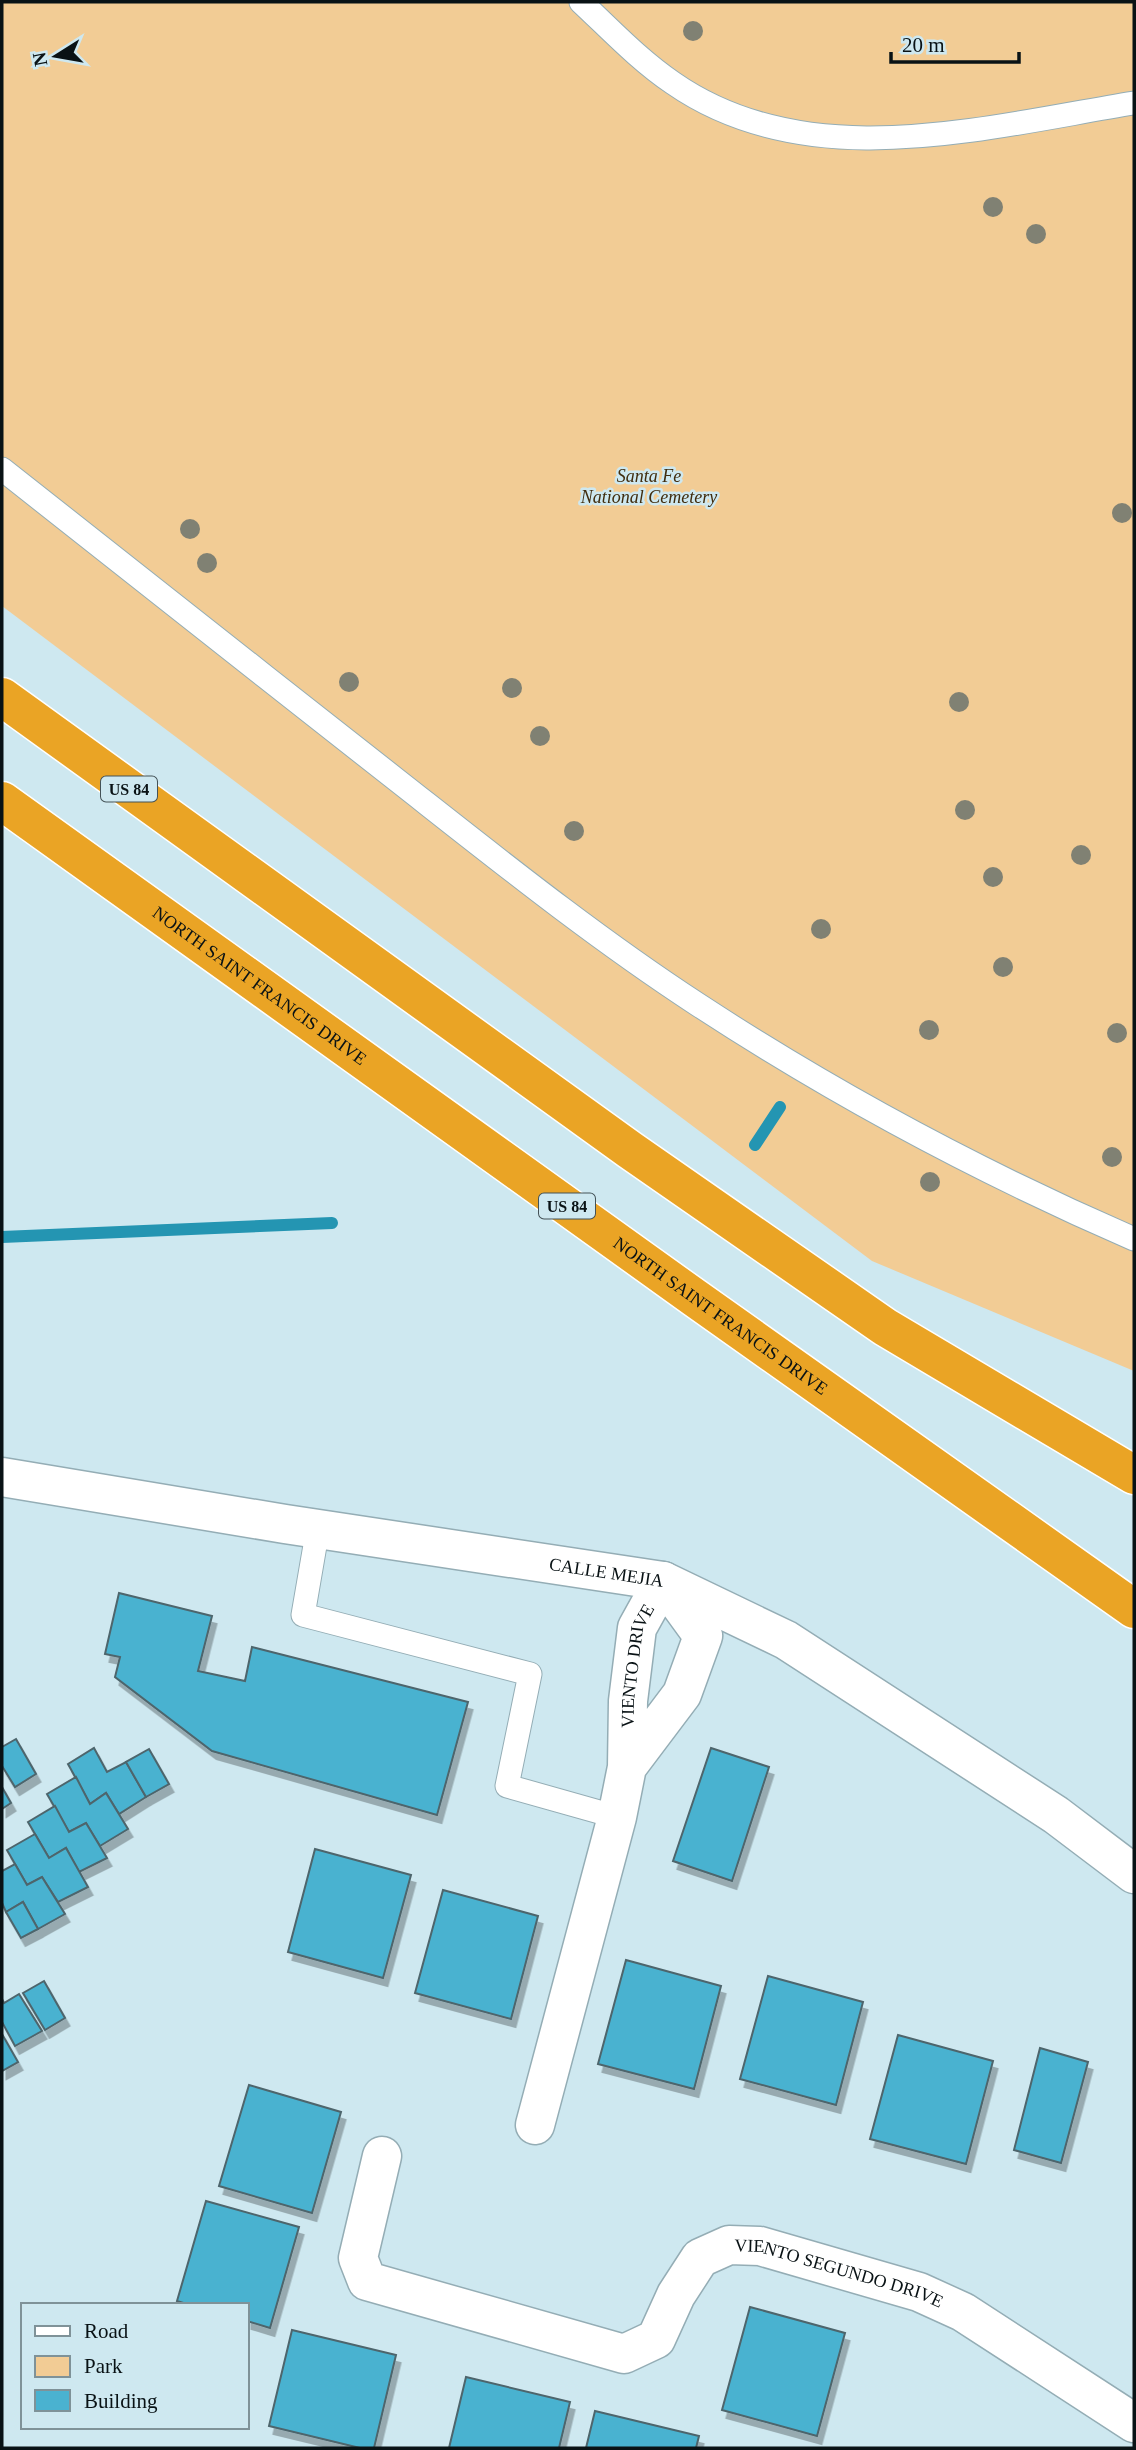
<svg xmlns="http://www.w3.org/2000/svg" width="1136" height="2450" font-family="'Times New Roman',serif">
<defs>
<filter id="shadow"><feDropShadow dx="4.5" dy="8" stdDeviation="0" flood-color="#0004"/></filter>
</defs>
<rect width="100%" height="100%" fill="#cee8f0"/>
<path fill="#f2cc95" d="M2,2H1134V1371L872,1261L2,606Z"/>
<g fill="none" stroke-linecap="round" stroke-linejoin="round">
<g stroke="#2495b2" stroke-width="12">
<path d="M755,1145L780,1107"/>
<path d="M2,1237L332,1223"/>
</g>
</g>
<g fill="#4ab2d0" stroke="#4e656c" stroke-width="2" filter="url(#shadow)">
<path d="M119,1593L212,1616L198,1671L245,1681L252,1647L468,1702L437,1815L212,1751L115,1677L120,1657L105,1654Z"/>
<path d="M16,1739L36,1774L15,1787L2,1766V1747Z"/>
<path d="M94,1748L107,1772L126,1762L146,1797L119,1814L106,1793L90,1804L68,1764Z"/>
<path d="M711,1748L769,1767L732,1881L673,1861Z"/>
<path d="M149,1749L169,1784L146,1797L126,1762Z"/>
<path d="M76,1777L90,1804L106,1793L128,1829L100,1846L86,1823L69,1832L47,1794Z"/>
<path d="M2,1787L11,1803L2,1809Z"/>
<path d="M55,1806L69,1832L86,1823L107,1858L79,1872L66,1848L49,1858L28,1822Z"/>
<path d="M35,1834L49,1858L66,1848L88,1887L58,1902L42,1877L27,1885L7,1850Z"/>
<path d="M315,1849L411,1875L383,1978L288,1952Z"/>
<path d="M15,1864L27,1885L42,1877L65,1914L38,1929L23,1902L6,1912L2,1903V1871Z"/>
<path d="M443,1890L538,1916L511,2019L415,1993Z"/>
<path d="M23,1902L38,1929L21,1938L6,1912Z"/>
<path d="M626,1960L721,1986L694,2089L598,2064Z"/>
<path d="M768,1976L863,2002L836,2105L740,2079Z"/>
<path d="M44,1981L65,2018L45,2030L23,1993Z"/>
<path d="M19,1994L42,2031L15,2046L2,2022V1999L4,2003Z"/>
<path d="M2,2034L18,2062L2,2071Z"/>
<path d="M898,2035L993,2061L966,2164L870,2139Z"/>
<path d="M1040,2048L1088,2062L1061,2163L1014,2150Z"/>
<path d="M249,2085L341,2112L312,2213L219,2186Z"/>
<path d="M206,2201L299,2227L270,2328L247,2321V2305H190L177,2301Z"/>
<path d="M750,2307L845,2333L817,2436L722,2410Z"/>
<path d="M292,2330L396,2355L374,2448H360L269,2426Z"/>
<path d="M466,2377L570,2402L559,2448H449Z"/>
<path d="M595,2411L699,2436L696,2448H586Z"/>
</g>
<g fill="none" stroke-linecap="round" stroke-linejoin="round">
<g stroke="#94adb5" stroke-width="25">
<g id="lane">
<path d="M581,2C610,29 639,60 673,83C808,177 985,127 1134,103"/>
<path d="M2,469C134,574 266,677 398,781C496,858 593,936 697,1004C836,1095 982,1173 1134,1239"/>
<path d="M318,1528L303,1615L530,1674L507,1786L617,1817"/>
</g>
</g>
<g stroke="#94adb5" stroke-width="41">
<g id="street">
<path id="s1" d="M2,1477L285,1524L663,1581L786,1640L1056,1815L1134,1874"/>
<path id="s2" d="M535,2125L617,1817L627,1767L628,1701L637,1628L663,1581L703,1636L682,1694L627,1767"/>
<path id="s3" d="M382,2156L358,2258L367,2281L624,2354L656,2339L676,2295L700,2258L729,2245L760,2246L919,2292L963,2312L1134,2423"/>
</g>
</g>
<g stroke="#fff" stroke-width="41">
<g id="highway">
<path d="M2,697L630,1150L885,1327L1134,1475"/>
<path id="s4" d="M2,801L695,1298L1134,1609"/>
</g>
</g>
<use href="#lane" stroke="#fff" stroke-width="23"/>
<use href="#street" stroke="#fff" stroke-width="38"/>
<use href="#highway" stroke="#eaa425" stroke-width="38"/>
</g>
<g fill="#808173">
<circle cx="693" cy="31" r="10"/>
<circle cx="993" cy="207" r="10"/>
<circle cx="1036" cy="234" r="10"/>
<circle cx="1122" cy="513" r="10"/>
<circle cx="190" cy="529" r="10"/>
<circle cx="207" cy="563" r="10"/>
<circle cx="349" cy="682" r="10"/>
<circle cx="512" cy="688" r="10"/>
<circle cx="959" cy="702" r="10"/>
<circle cx="540" cy="736" r="10"/>
<circle cx="965" cy="810" r="10"/>
<circle cx="574" cy="831" r="10"/>
<circle cx="1081" cy="855" r="10"/>
<circle cx="993" cy="877" r="10"/>
<circle cx="821" cy="929" r="10"/>
<circle cx="1003" cy="967" r="10"/>
<circle cx="929" cy="1030" r="10"/>
<circle cx="1117" cy="1033" r="10"/>
<circle cx="1112" cy="1157" r="10"/>
<circle cx="930" cy="1182" r="10"/>
</g>
<g text-anchor="middle" dominant-baseline="central" stroke-width="5" stroke-linejoin="round" paint-order="stroke">
<g fill="#cee8f0" stroke="#445257" stroke-width="2">
<rect x="101" y="776.5" width="56" height="25" rx="5"/>
<rect x="539" y="1193.5" width="56" height="25" rx="5"/>
</g>
<g font-size="16" font-weight="bold" fill="#091215">
<text x="129" y="789">US 84</text>
<text x="567" y="1206">US 84</text>
</g>
<g font-size="18" font-style="italic" fill="#402c0d" stroke="#cee8f0">
<text x="649" y="476">Santa Fe<tspan x="649" dy="21">National Cemetery</tspan></text>
</g>
<g font-size="18" fill="#091215" stroke="#cee8f0">
<text stroke="none"><textPath href="#s4" startOffset="317">NORTH SAINT FRANCIS DRIVE</textPath></text>
<text stroke="none"><textPath href="#s4" startOffset="884">NORTH SAINT FRANCIS DRIVE</textPath></text>
<text stroke="none"><textPath href="#s1" startOffset="612">CALLE MEJIA</textPath></text>
<text stroke="none"><textPath href="#s2" startOffset="472">VIENTO DRIVE</textPath></text>
<text stroke="none"><textPath href="#s3" startOffset="670">VIENTO SEGUNDO DRIVE</textPath></text>
</g>
</g>
<rect width="1136" height="2450" fill="none" stroke="#091215" stroke-width="7"/>
<rect x="21" y="2303" width="228" height="126" fill="#cee8f0" stroke="#7f9298" stroke-width="2"/>
<rect x="35" y="2326" width="35" height="10" fill="#ffffff" stroke="#7f9298" stroke-width="2"/>
<text x="84" y="2338" font-size="21" fill="#091215">Road</text>
<rect x="35" y="2356" width="35" height="21" fill="#f2cc95" stroke="#7f9298" stroke-width="2"/>
<text x="84" y="2373" font-size="21" fill="#091215">Park</text>
<rect x="35" y="2390" width="35" height="21" fill="#4ab2d0" stroke="#7f9298" stroke-width="2"/>
<text x="84" y="2408" font-size="21" fill="#091215">Building</text>
<g transform="translate(56 56) rotate(259)" stroke="#cee8f0" stroke-width="5" paint-order="stroke">
<path d="M0-5L12 26L0 18L-12 26Z" fill="#091215"/>
<text y="-10" font-size="19" font-weight="bold" text-anchor="middle" fill="#091215">N</text>
</g>
<path d="M891 52v10h128v-10" fill="none" stroke="#091215" stroke-width="3.5"/>
<text x="902" y="52" font-size="21" fill="#091215" stroke="#cee8f0" stroke-width="5" paint-order="stroke">20 m</text>
</svg>
